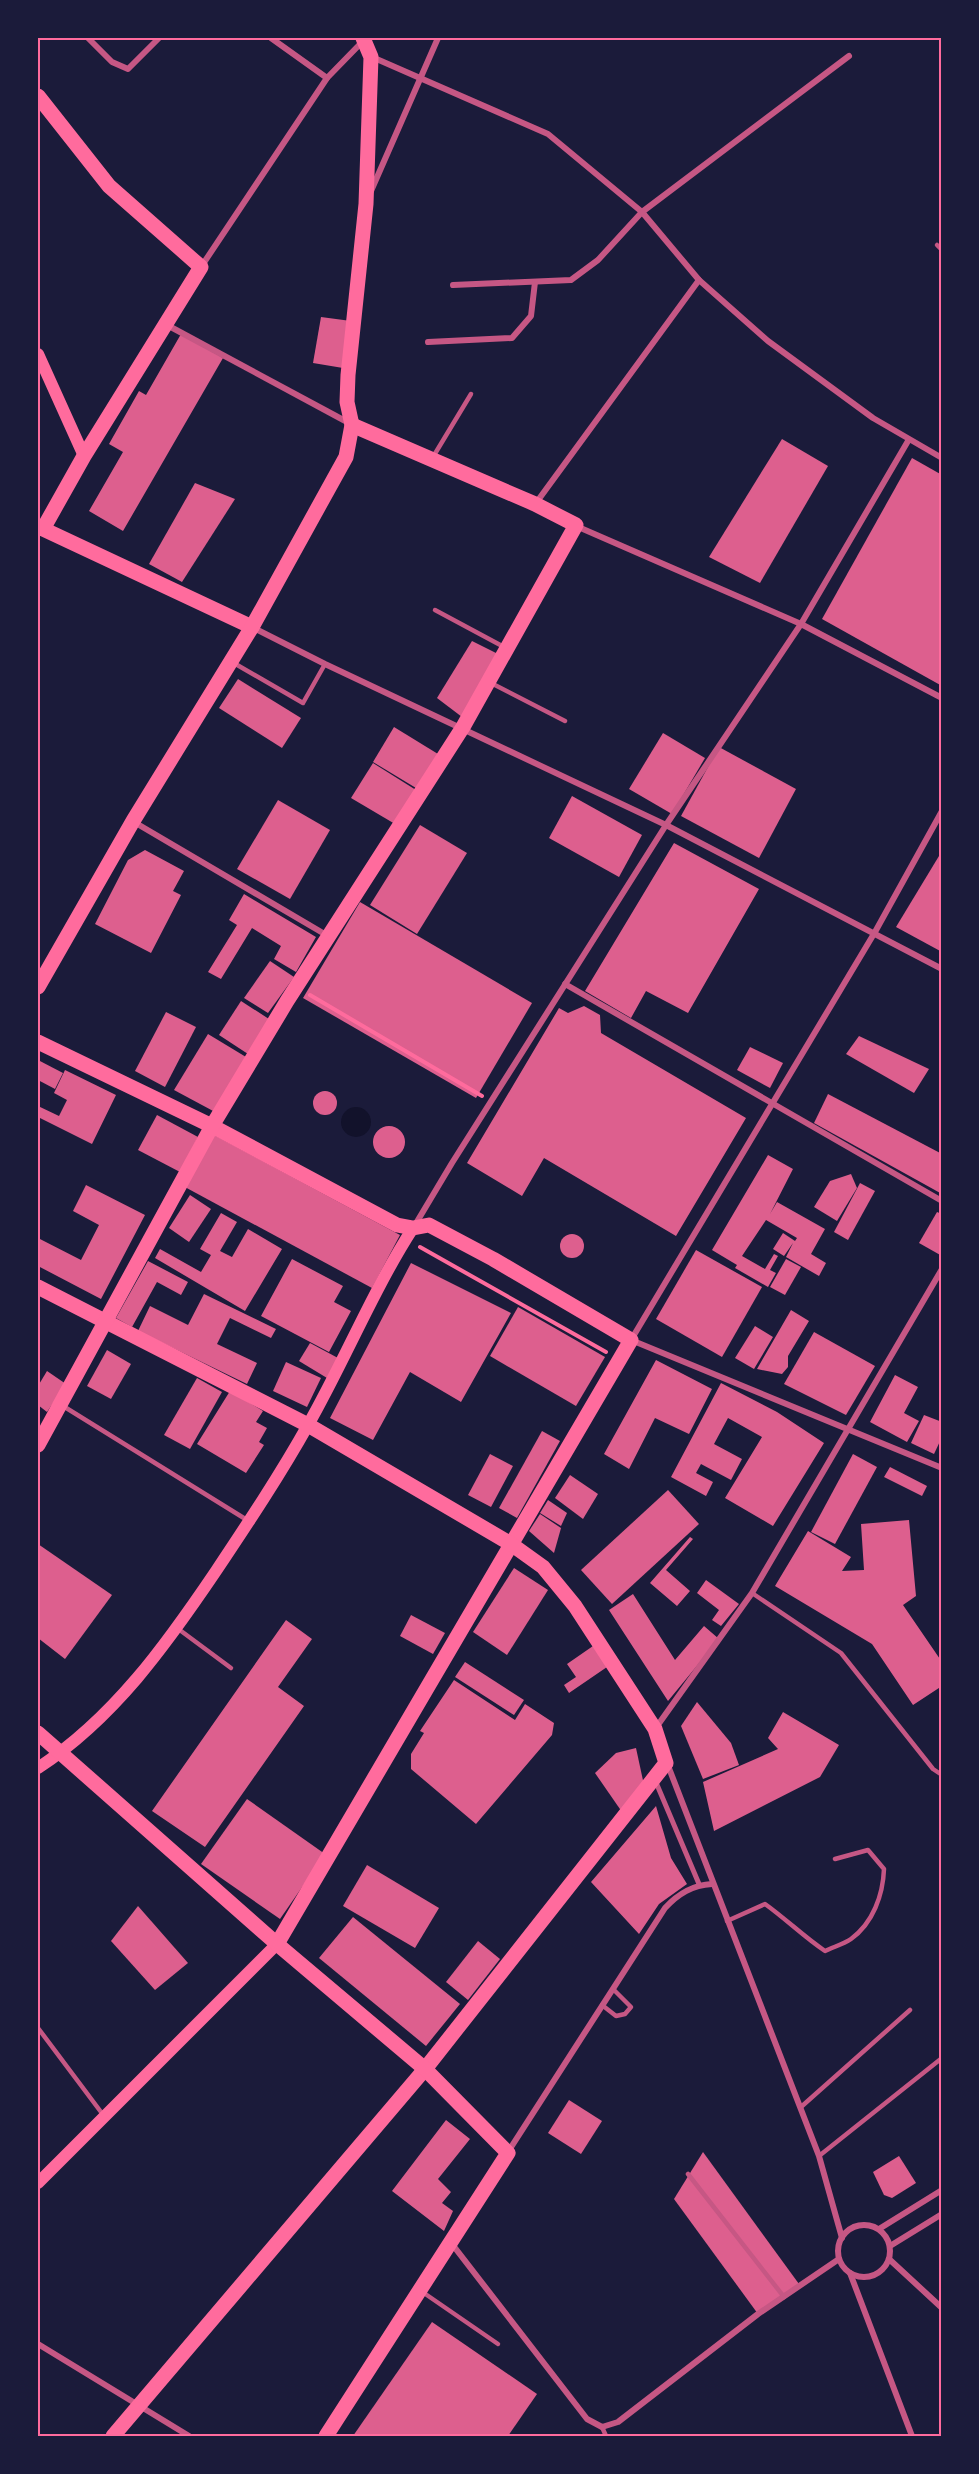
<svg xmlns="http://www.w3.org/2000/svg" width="979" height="2474" font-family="Inter,sans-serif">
<rect width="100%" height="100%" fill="#1b1b3a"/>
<circle fill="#12122b" cx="356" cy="1122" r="15"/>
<g fill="#dd5f8e">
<path d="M321,317L351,321L343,368L313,363Z"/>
<path d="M181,334L223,358L123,531L89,511L123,452L109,444L139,391L146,395Z"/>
<path d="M782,439L828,466L760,583L709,557Z"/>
<path d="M912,458L942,475V686L822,619Z"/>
<path d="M195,483L235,499L182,582L149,564Z"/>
<path d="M472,641L502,656L462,717L437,698Z"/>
<path d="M238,679L301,718L282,748L219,708Z"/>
<path d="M394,727L438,754L416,788L373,762Z"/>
<path d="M663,733L705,758L672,814L629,789Z"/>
<path d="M719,747L796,789L759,858L681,816Z"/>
<path d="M373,763L416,790L395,824L351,798Z"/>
<path d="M572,796L642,835L619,877L549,838Z"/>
<path d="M278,800L330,830L290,899L237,869Z"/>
<path d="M420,825L467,853L417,934L370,905Z"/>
<path d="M674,843L759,889L688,1013L646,991L631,1018L585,991Z"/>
<path d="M145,850L184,871L173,891L181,895L151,953L95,924L128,860Z"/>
<path d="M942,851V952L896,927Z"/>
<path d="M244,894L316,937L296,972L274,959L281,946L252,928L221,979L208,972L237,925L229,920Z"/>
<path d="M360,902L532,1003L476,1098L303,998Z"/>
<path d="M270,961L294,977L268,1013L244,998Z"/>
<path d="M241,1001L269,1019L248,1054L219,1035Z"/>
<path d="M584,1006L600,1015L601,1033L746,1118L676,1236L544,1158L522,1196L467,1163L559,1008L568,1013Z"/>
<path d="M166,1012L196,1027L165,1087L135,1071Z"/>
<path d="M208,1034L246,1057L215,1112L174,1090Z"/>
<path d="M859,1036L929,1069L914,1093L846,1054Z"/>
<path d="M750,1047L783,1063L770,1088L737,1070Z"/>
<path d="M38,1060L63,1073L55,1089L38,1080Z"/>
<path d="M65,1070L116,1095L92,1144L38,1117V1106L59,1116L67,1100L54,1093Z"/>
<circle cx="325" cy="1103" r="12"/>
<path d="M828,1094L942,1154V1194L814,1123Z"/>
<path d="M157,1115L198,1137L180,1172L138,1150Z"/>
<circle cx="389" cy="1142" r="16"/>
<path d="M214,1135L400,1235L372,1288L183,1186Z"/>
<path d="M768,1155L793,1169L770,1214L777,1202L825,1229L811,1254L826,1263L819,1276L786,1257L793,1243L784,1256L773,1249L783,1233L795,1241L797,1238L766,1220L742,1256L765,1269L774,1254L778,1256L770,1270L776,1273L768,1287L735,1268L737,1265L712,1250Z"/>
<path d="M851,1174L857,1188L837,1221L814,1207L830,1181Z"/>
<path d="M860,1183L875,1191L848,1240L834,1232Z"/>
<path d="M86,1185L145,1215L101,1299L38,1266V1238L81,1260L99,1225L73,1211Z"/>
<path d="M190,1195L211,1209L189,1242L169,1228Z"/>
<path d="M937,1212L942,1214V1256L919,1243Z"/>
<path d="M221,1213L237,1222L220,1251L232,1257L248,1229L282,1249L245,1311L155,1258L160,1249L201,1272L211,1255L200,1249Z"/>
<circle cx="572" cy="1246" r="12"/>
<path d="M696,1250L762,1287L722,1357L656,1319Z"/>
<path d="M292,1259L343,1286L334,1302L351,1311L329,1352L261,1316Z"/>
<path d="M786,1259L801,1267L785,1295L770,1287Z"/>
<path d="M148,1261L188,1282L181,1295L157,1282L132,1327L116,1318Z"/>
<path d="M411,1263L511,1313L461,1402L410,1372L373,1440L330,1418Z"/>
<path d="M204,1294L276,1329L271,1338L230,1318L217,1344L257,1363L247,1384L138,1331L150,1306L188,1325Z"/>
<path d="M518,1307L605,1357L576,1406L490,1356Z"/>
<path d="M791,1310L809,1321L788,1356V1367L782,1374L757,1369Z"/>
<path d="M755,1326L773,1337L754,1369L735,1358Z"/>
<path d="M814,1332L875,1366L846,1415L784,1384Z"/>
<path d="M310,1343L338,1358L327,1378L299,1361Z"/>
<path d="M107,1350L131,1364L111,1399L87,1386Z"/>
<path d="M656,1360L712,1389L689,1434L655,1418L629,1469L604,1454Z"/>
<path d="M286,1362L321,1378L307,1407L273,1391Z"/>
<path d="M47,1371L66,1384L47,1412L38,1405V1386Z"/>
<path d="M895,1375L918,1387L904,1413L919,1421L907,1442L870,1422Z"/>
<path d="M197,1378L222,1392L190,1449L164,1435Z"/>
<path d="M721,1383L777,1412L824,1443L773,1526L725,1498L762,1437L728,1418L714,1444L742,1459L731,1480L701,1464L696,1473L713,1482L706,1496L671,1477Z"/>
<path d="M230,1391L263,1411L256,1422L267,1428L259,1442L264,1445L246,1473L197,1444Z"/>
<path d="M924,1415L942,1422V1437L934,1454L911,1443Z"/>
<path d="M542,1431L560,1441L517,1518L499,1508Z"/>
<path d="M490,1454L513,1466L491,1507L468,1495Z"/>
<path d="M853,1454L877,1467L835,1544L811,1532Z"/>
<path d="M890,1467L927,1486L922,1496L884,1477Z"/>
<path d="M570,1475L598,1494L583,1519L555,1498Z"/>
<path d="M668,1490L699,1524L612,1604L581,1570Z"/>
<path d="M548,1500L567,1513L561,1526L540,1513Z"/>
<path d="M540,1514L561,1528L554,1553L529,1531Z"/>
<path d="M909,1520L916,1596L903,1605L942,1662V1686L913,1705L872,1644L775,1586L808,1531L851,1557L842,1571L864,1570L861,1524Z"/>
<path d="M690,1537L693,1539L666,1570L690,1591L677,1606L650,1583Z"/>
<path d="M38,1544L112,1595L65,1659L38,1638Z"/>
<path d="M514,1568L548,1590L507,1655L473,1632Z"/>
<path d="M706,1580L739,1604L721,1626L712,1620L719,1610L697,1593Z"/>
<path d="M633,1594L675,1660L704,1626L719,1639L668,1701L609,1610Z"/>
<path d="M411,1615L445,1633L433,1654L400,1636Z"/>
<path d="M286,1620L312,1639L278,1687L304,1706L205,1847L152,1811Z"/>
<path d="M593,1646L607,1667L569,1693L564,1685L576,1677L567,1664Z"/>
<path d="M465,1662L524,1700L514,1715L455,1677Z"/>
<path d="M454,1680L515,1720L525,1704L554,1723L552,1735L476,1824L411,1769V1754L424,1733L420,1731Z"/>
<path d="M697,1702L731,1743L739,1765L703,1779L681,1726Z"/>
<path d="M783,1712L839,1745L820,1777L714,1831L703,1782L778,1749L768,1738Z"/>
<path d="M636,1748L644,1785L622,1812L595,1773L616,1753Z"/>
<path d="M247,1799L325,1854L280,1919L201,1864Z"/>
<path d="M656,1806L671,1858L687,1884L659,1904L639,1934L591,1882Z"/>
<path d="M367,1865L439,1908L415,1948L343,1906Z"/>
<path d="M138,1906L188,1963L155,1990L111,1941Z"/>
<path d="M353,1917L460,2004L426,2046L319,1958Z"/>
<path d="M478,1941L500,1959L468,2000L446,1982Z"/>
<path d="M569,2100L602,2121L581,2154L548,2133Z"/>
<path d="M446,2120L470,2139L438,2179L451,2192L442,2203L453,2211L444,2231L392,2191Z"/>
<path d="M703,2152L799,2284L758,2314L674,2199Z"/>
<path d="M899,2156L916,2183L892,2198L884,2195L873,2172Z"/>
<path d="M432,2322L537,2394L508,2436H353Z"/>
</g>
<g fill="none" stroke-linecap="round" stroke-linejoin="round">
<g stroke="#ff6b9d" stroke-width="4">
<path d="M310,995L482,1096"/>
<path d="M420,1247L606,1352"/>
</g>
<g stroke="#c65784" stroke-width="4.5">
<path d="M937,245L942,250"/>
<path d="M433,457L471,394"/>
<path d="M435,610L504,647"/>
<path d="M232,662L303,703L325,664"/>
<path d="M491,683L565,721"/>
<path d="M63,1406L247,1520"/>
<path d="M752,1593L841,1653L933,1769L942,1775"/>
<path d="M177,1628L231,1668"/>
<path d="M727,1921L765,1904C786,1919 804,1937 825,1951C833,1947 844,1944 851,1939C873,1923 883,1895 884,1869L868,1850L835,1859"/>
<path d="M602,2005L616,2016L625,2014L631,2007L613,1989"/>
<path d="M38,2028L104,2116"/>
<path d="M801,2107L910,2010"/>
<path d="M819,2156L942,2058"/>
<path d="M688,2174L784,2297"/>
<path d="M421,2291L498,2344"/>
<path d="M602,2427L606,2436"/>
</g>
<path stroke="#c65784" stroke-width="5" d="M655,1780L699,1884"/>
<g stroke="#c65784" stroke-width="6">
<path d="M88,38L112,62L128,69L159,38"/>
<path d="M271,38L327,78"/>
<path d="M372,57L548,134L642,212L699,280L768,341L873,418L942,458"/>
<path d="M371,191L438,38"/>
<path d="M201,267L327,78L364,40"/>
<path d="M453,285L571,280L598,260L642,212L849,56"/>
<path d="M167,325L349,423"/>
<path d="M428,342L512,338L531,316L535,282"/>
<path d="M536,503L699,280"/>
<path d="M576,526L801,624L942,698"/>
<path d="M252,627L325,664L666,825L942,969"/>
<path d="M942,811L875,932L631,1340L942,1468"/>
<path d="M134,822L328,936"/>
<path d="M565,984L942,1201"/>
<path d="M415,1225L452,1163L666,825L801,624L908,441"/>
<path d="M655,1729L752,1593L942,1269"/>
<path d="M667,1763L819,2156L842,2238"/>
<path d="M508,2152L665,1908C678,1894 692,1885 712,1884"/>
<circle cx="864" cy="2251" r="26"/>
<path d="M879,2229L942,2190"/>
<path d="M452,2244L587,2419L602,2427L618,2422L758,2314L839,2259"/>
<path d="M890,2246L942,2214"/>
<path d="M889,2259L942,2308"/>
<path d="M850,2273L912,2436"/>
<path d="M38,2344L189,2436"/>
</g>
<g stroke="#ff6b9d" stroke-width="12">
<path d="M38,354L84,456"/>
<path d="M38,1768C114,1718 166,1645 216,1571C248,1523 280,1475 308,1425C345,1360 373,1290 413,1228"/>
<path d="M38,2183L277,1944"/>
</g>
<g stroke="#ff6b9d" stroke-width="15">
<path d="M38,96L109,186L201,267L84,456L43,529L252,627"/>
<path d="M38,987L133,821L252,627L346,457L352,425L347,402L348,375L366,204L371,57L363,38"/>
<path d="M38,1042L212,1126L397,1225L413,1228L429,1225L493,1259L631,1340L277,1944"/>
<path d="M38,1287L308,1425L511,1544L543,1567L575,1606L655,1729L666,1763L425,2069L113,2436"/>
<path d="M38,1445L212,1126L287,1001L463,727L576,525L535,504L352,425"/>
<path d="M38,1733L277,1944L425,2069L508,2153L326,2436"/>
</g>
</g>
<rect width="979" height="2474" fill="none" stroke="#1b1b3a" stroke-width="78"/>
<rect x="39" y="39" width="901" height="2396" fill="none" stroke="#ff6b9d" stroke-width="2"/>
</svg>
